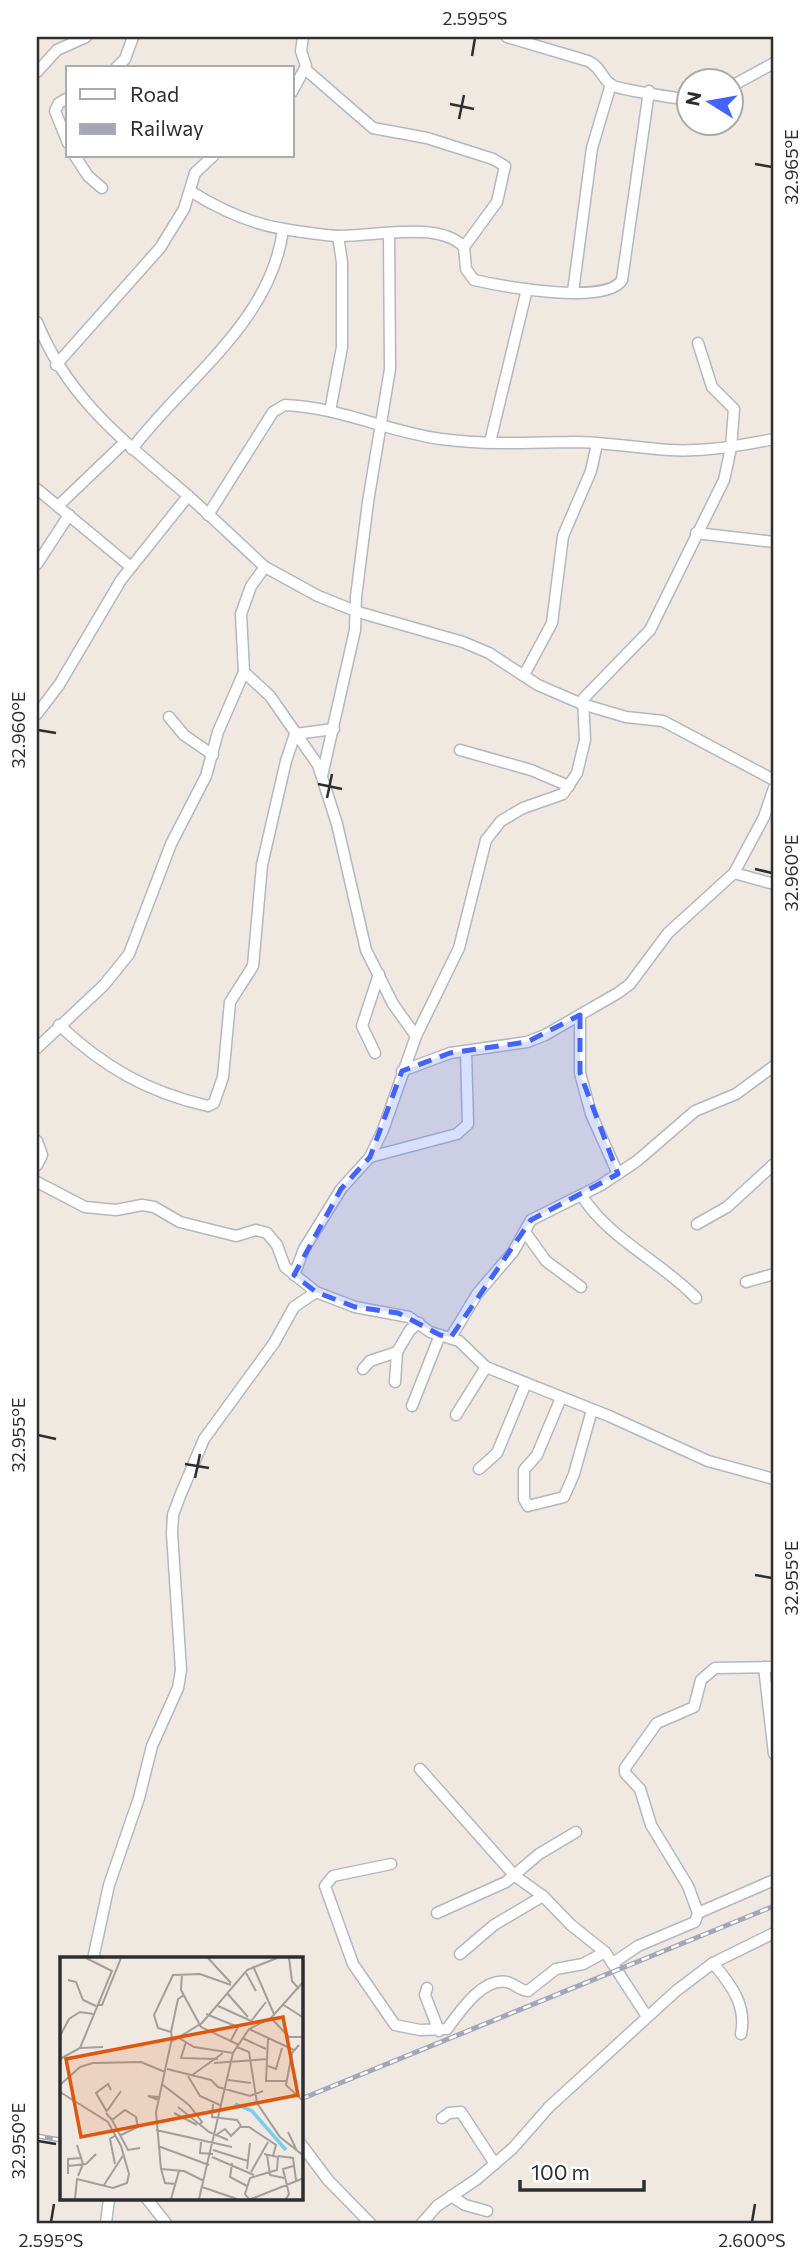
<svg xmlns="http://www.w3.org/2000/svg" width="811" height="2260" font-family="Commissioner,sans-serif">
<rect width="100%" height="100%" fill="#efe9e1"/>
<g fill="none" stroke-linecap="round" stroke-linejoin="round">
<g stroke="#b4b7c1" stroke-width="13">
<g id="minor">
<path d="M507,37L588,61C601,67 601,77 611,85C617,89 679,99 688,99"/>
<path d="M116,68L125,59L133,37"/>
<path d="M305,69L373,128L427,138L493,159L505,166L497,202L464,247"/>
<path d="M37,72L57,50L86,37"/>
<path d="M730,87L774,63"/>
<path d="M292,92L306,66L301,51L303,37"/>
<path d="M68,98L59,103L55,111L68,143"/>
<path d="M75,156L88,176L102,188"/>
<path d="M190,191C219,209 250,224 284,229C302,232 320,235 338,236C372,237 439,220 464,247L466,269L474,280C501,286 606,306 622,280L649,91"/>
<path d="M573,292L592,148L611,84"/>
<path d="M37,322C68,399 124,441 186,494C213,518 239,543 265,567L318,596L358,612L463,642L489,653L538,685L582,704L626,717L663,721L774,780"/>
<path d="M56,365L160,248L184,209L195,173L213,156"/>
<path d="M330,411L342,347V262L338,236"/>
<path d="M490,442L527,289"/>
<path d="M132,449C184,380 272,321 283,229"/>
<path d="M37,489L131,567"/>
<path d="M58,506L125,442"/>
<path d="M208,515L273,412L285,405C339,407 388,432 441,439C485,445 529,443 573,442C605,442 637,448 669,450C705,452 739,446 774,439"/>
<path d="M696,533L774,542"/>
<path d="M37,564L69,515"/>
<path d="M244,672L270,696L318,765L337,824L366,950L393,1004L416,1036"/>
<path d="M524,675L552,623L563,536L591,471L597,444"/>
<path d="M37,714L59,685L121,580L188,496"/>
<path d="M169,717L184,735L213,755"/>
<path d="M295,734L334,729"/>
<path d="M460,750L531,770L569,786"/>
<path d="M322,776L355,630L356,597L368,502L390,369L389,233"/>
<path d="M734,873L774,884"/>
<path d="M580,1015V1073L591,1114L618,1174"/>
<path d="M59,1025C104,1067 147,1092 208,1106L214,1103L223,1077L230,1002L253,966L262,865L286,761L295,734"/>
<path d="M37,1048L104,985L129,954L171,844L206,776L218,732L244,672L241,614L251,586L265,567"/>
<path d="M375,1053L362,1026L379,974"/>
<path d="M402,1071L450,1053L527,1042L545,1035L618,993L630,984L668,933L734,873L764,817L774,788"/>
<path d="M37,1141L42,1155L37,1165"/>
<path d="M370,1157L457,1134L468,1124L466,1051"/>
<path d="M37,1182L85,1207L116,1210L142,1205L154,1207L180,1222L236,1236L256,1230L267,1233L277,1245L285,1267L316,1292L355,1307L409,1317L430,1332L459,1341L486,1367L609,1416L708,1461L774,1479"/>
<path d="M582,1196C609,1239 662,1262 696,1298"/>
<path d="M697,1224L727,1207L774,1164"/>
<path d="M525,1232L546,1261L581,1287"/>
<path d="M294,1275L304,1249L341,1189L370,1157L383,1130L416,1036L459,948L486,840L501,821L523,808L563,794L577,773L585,740L583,699L650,630L724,480L731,448L734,409L712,387L698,343"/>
<path d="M746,1282L774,1274"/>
<path d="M451,1337L477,1294L513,1252L531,1220L601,1185L637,1161L695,1111L736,1094L774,1066"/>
<path d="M363,1369L370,1361L397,1352L410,1330L419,1323"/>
<path d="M395,1382L397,1352"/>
<path d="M561,1398L537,1455L524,1470V1499L528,1506L564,1497L574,1474L592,1410"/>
<path d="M412,1406L440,1335"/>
<path d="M456,1415L486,1367"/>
<path d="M479,1469L497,1453L526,1383"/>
<path d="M764,1667L774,1754"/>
<path d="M420,1769L515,1876L543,1896L571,1925L605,1952L646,2015"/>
<path d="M391,1864L333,1876L325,1886L353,1964L395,2025L420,2030L447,2029C459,2013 482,1977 507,1982C515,1984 519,1990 528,1991L556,1969L583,1964L605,1952"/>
<path d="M437,1913L506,1882L539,1854L576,1832"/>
<path d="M698,1913L774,1880"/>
<path d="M460,1954L494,1925L543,1896"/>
<path d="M93,1959L109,1885L139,1798L152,1746L178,1688L181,1670L172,1533L173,1515L180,1496L204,1439L274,1343L294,1307L316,1292"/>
<path d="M613,1963L638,1946L695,1922L698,1913L688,1886L651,1825L640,1789L625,1773V1768L657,1723L694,1707L701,1680L715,1668L774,1667"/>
<path d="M713,1963C731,1985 747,2005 741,2034"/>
<path d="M427,1988L425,1995L439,2031"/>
<path d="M442,2118L449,2113L461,2112L495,2164"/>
<path d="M301,2144L328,2180L370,2223"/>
<path d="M451,2196L465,2205L487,2211"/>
<path d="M147,2199L166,2223"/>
<path d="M106,2223L109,2199"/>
<path d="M422,2223L437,2206L477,2179L513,2148L549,2107L676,1991L713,1963L774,1933"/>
</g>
</g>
<use href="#minor" stroke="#fff" stroke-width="10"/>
<g stroke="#a3a6b8" stroke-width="5">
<g id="rail">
<path d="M301,2099L774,1906"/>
<path d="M37,2136L61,2140"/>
</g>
</g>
<use href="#rail" stroke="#fff" stroke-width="2.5" stroke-dasharray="8" stroke-linecap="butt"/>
</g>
<path fill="#4264fb" fill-opacity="0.2" stroke="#4264fb" stroke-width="5" stroke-dasharray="14 9" stroke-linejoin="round" d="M580,1015V1073L618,1174L531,1220L451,1337L440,1335L398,1313L355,1307L316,1292L294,1275L341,1189L370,1157L402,1071L450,1053L527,1042Z"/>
<path fill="none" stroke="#2e2e2e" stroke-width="2.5" d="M472,56L475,38M450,104L474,109M459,119L464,95M755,164L772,167M38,730L56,733M318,784L342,789M327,798L332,774M755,869L772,873M38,1435L56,1439M185,1464L209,1468M195,1478L200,1454M755,1575L772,1578M38,2141L56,2144M51,2222L54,2204M752,2222L755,2204"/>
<g transform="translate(60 1957)">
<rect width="243" height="243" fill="#efe9e1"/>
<path fill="none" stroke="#75cff0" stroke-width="3.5" d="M175,147L192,154L226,193"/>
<path fill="none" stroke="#a29e99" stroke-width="2" d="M148,1L171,26M229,1L232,24L239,32M193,9L214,57M185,14L196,34M122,17L121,33L141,70L179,88M8,23L16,25L23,43L36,49M167,36L188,60M222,47L244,61M37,48H42L61,1M158,49L198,67M146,57L178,70L171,83M211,61L229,80H244M192,63L206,45M189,72L234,93M111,75L118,42L124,38M0,79L9,62L20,55L33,57M119,81L134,90L173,96M182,81L206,92M208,82L206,124H226M111,85L142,66L187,13L217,1M126,85L121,101L158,102M239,88L232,96L226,128L244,145M177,90L189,95L197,146L220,180L244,199M20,91L43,90M0,102L20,91L52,14L26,1M154,106L208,102M208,109L216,112L222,91M107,112L151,123L158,130L190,139L203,134M128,119L140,139L162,149M131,119L163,96M168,123L191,126M0,128L20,110L33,106L81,105L105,115M103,128L129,148L142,165L139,168M0,135L48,165L61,189L69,217L67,226L53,231L17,222L15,242M99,143L88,139L99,140M153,147L152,160L177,163L181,169M118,150L149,175L168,183M47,154L61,134M47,155L36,136L48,127L51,133M46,156L52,163L65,153L76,160L78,170L61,178M114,156L137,168M52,163L68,193L80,191M96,173L172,190M228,175L237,194M156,178L165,172L171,179L180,170H189L216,188L213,199M141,185L140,196L153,197M17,188L23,207L18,219M98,189L149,208M153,193L188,204M207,198L210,218L224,221M218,199L233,201L236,223M152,200L194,218M172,206L170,220L187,229M55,207L50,182L56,178M8,209L26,207L36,197M101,212L105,226L116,227M187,212L190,186M191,215L208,185M8,217V202L22,201M144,224L124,214L101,212L96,155L112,81L111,75L98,71L94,58L113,18L140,17L171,28M44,228L64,197M142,230L177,242M111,242L119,214M139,242L173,96L189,72L211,61L244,24M189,242L185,237L190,221L217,213L218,200L204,197M191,242L244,221M226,242L229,237L223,212L233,209"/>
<path fill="#df570e" fill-opacity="0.15" stroke="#df570e" stroke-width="3.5" d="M223,60L238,138L21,180L6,102Z"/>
<rect width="243" height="243" fill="none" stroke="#2e2e2e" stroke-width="3.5"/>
</g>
<rect width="811" height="2260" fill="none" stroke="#ffffff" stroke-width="77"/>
<rect x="66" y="66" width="228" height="91" fill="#ffffff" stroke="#ababab" stroke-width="2"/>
<rect x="80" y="89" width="35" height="10" fill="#ffffff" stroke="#ababab" stroke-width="2"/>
<text x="130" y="102" font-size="21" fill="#2e2e2e">Road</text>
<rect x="80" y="124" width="35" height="10" fill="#a3a6b8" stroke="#ababab" stroke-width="2"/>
<text x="130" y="136" font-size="21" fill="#2e2e2e">Railway</text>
<g transform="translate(710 102) rotate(281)"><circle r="33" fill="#ffffff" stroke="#ababab" stroke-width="2"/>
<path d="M0-5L12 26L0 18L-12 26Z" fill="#4264fb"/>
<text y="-10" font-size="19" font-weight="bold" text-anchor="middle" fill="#2e2e2e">N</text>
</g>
<path d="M520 2180v10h124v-10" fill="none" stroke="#2e2e2e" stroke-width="3.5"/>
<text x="531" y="2180" font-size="21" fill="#2e2e2e" stroke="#ffffff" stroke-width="5" paint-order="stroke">100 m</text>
<rect x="38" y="38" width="734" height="2184" fill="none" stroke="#2e2e2e" stroke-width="2.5"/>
<g font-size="18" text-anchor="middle" fill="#2e2e2e">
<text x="475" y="25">2.595°S</text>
<text transform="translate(792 167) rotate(-90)" y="6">32.965°E</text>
<text transform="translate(19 730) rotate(-90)" y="6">32.960°E</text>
<text transform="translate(792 873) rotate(-90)" y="6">32.960°E</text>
<text transform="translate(19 1435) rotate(-90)" y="6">32.955°E</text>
<text transform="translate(792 1578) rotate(-90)" y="6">32.955°E</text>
<text transform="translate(19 2141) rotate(-90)" y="6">32.950°E</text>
<text x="51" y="2247">2.595°S</text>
<text x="752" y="2247">2.600°S</text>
</g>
</svg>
